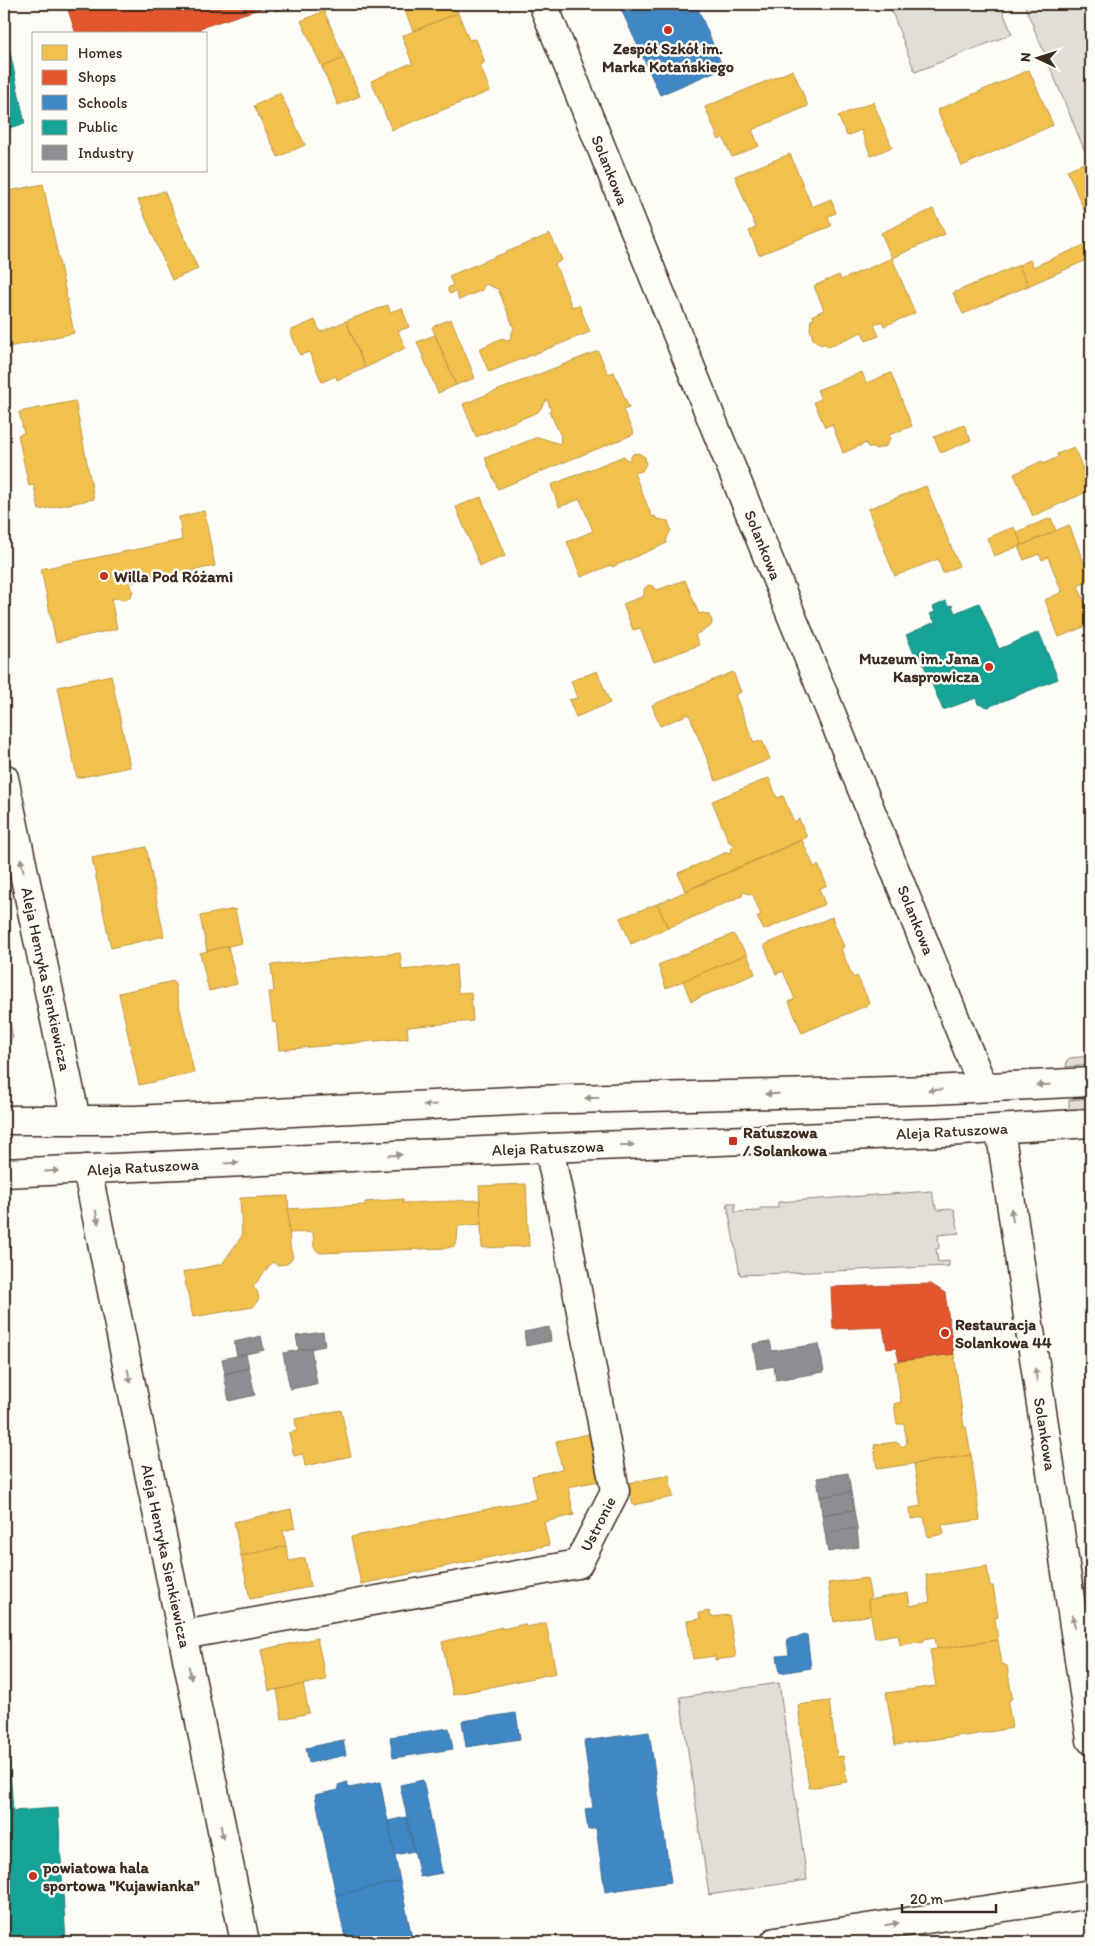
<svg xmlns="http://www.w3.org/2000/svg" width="1095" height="1946" font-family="Itim,sans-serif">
<rect width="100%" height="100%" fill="#fdfcf7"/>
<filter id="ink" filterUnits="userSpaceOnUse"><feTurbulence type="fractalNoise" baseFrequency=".02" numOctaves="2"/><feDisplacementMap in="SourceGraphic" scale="10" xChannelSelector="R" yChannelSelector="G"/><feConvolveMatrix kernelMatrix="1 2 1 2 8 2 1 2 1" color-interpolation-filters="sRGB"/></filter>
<g filter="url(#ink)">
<g fill="#e1ded7" stroke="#8e847a">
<path d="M889,4H1000L1012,34L915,72Z"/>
<path d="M1024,4H1091V166Z"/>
<path d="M4,993L13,1038L4,1048Z"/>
<path d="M1091,1056V1065L1066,1067L1067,1060L1070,1058Z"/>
<path d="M1091,1098V1109L1069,1110V1100Z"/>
<path d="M932,1191L934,1203L938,1210L954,1209L959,1233L938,1235L939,1248L936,1249L938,1262L949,1261V1266L740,1275L727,1203H735V1212L760,1211V1208H778V1202Z"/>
<path d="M779,1683L807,1880L709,1895L680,1697Z"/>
</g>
<g fill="#f2c14e" stroke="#bb9440">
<path d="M395,4H454L458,13L413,31L404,8L398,10Z"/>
<path d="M324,11L344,58L322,67L301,21Z"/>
<path d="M458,13L469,40L474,39L477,42L484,60V63L480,65L490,91L392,130L371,81L409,64L413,65L402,36Z"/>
<path d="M344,58L360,96L338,105L322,67Z"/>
<path d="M793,70L808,106L752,130L759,146L732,157L723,137L719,140L705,107Z"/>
<path d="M1029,70L1053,125L962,166L937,110Z"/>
<path d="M280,93L305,145L278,157L254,106Z"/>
<path d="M873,102L892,147L871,156L861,130L847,136L838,116Z"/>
<path d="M790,154L812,207L831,199L836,213L828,216L831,226L759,255L749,231L756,228L735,176Z"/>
<path d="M1089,161L1091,167V224H1090L1067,170Z"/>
<path d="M43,184L74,333L4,348V192Z"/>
<path d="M164,191L198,269L172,280L138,200Z"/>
<path d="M933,209L945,234L892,258L881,233Z"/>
<path d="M550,234L562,260L555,264L572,307L579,305L590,332L489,372L479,349L502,338L509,341L514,328L498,289L485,284L482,290L459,300L456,291L450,294L448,292V288L453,285L449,276Z"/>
<path d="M1091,242V258L1028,286L1019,265L1030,260L1033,267Z"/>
<path d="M892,258L915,313L884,326L882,321L874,325L879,336L866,341L862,332L827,347L825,343L821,345L813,339L810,329L811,320L814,319L813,315L824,310L814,286L839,275L841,280Z"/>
<path d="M1019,265L1028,286L963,314L953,293Z"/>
<path d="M388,305L390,312L402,308L409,327L398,331L405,348L365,368L346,321Z"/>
<path d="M451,319L475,378L456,385L432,327Z"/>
<path d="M315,320L320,332L346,321L365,368L337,380L336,376L322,382L309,352L300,355L290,331Z"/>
<path d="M435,335L456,385L438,393L417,342Z"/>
<path d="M598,351L608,374L614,372L629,408L623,410L634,434L498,489L485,458L538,437L560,444L561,436L549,411L551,410L547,399L538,412L476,437L463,404Z"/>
<path d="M862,372L866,383L891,373L912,426L889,435L890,439L886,446L877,449L868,447L866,443L843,453L832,424L825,427L814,402L821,399L817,390Z"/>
<path d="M75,401L94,499L39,510L34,485L29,486L18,435L24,433L19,412Z"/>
<path d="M964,425L971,440L941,453L934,437Z"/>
<path d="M1074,447L1091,490L1033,516L1014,474L1042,461L1043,464L1058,457L1057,454Z"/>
<path d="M638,453L645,457L646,464L642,471L634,473L652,517L655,516L657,519L668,521L671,530L666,540L667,543L612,567L611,565L581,577L567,542L593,531L580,499L559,507L551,485L624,456L628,461L633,454Z"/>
<path d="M926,486L959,566L943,573L938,559L895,576L868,509Z"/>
<path d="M481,497L505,556L480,566L456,507Z"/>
<path d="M204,511L215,566L129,583L133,591L130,598L122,600L118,598L111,599L117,629L56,642L41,569L182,540L179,517Z"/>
<path d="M1051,518L1056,531L1022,545L1016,532Z"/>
<path d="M1069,525L1091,580L1078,586L1091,618V624L1059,637L1045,600L1062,592L1048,557L1042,560L1039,554L1024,560L1018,547Z"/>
<path d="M1014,527L1022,545L994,556L987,538Z"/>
<path d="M685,580L699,614L703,613L709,615L712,621L711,626L695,635L699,645L654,662L640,628L633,630L623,604L644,596V589L648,585L653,586L657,590Z"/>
<path d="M597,671L610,703L576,717L569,700L577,698L571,681Z"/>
<path d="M733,672L741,692L735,695L754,743L762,740L770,759L716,781L689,714L660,726L652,705Z"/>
<path d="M111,675L130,767L77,778L58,687Z"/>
<path d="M769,778L777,798L783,796L794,822L799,819L807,837L685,891L678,873L727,852L730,853L733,844L729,842L712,801Z"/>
<path d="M802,840L814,867L818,865L827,885L819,889L825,904L764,930L757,917L761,915L753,895L743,892L742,896L668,928L657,904Z"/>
<path d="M146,847L164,936L111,948L92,858Z"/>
<path d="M657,904L668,928L631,944L620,918Z"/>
<path d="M235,909L242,943L207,951L200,916Z"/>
<path d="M832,917L844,947L841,949L853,978L857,976L870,1004L802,1033L789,1002L795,999L783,971L776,974L764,945Z"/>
<path d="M733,934L747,954L666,988L658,965Z"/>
<path d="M228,946L237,984L209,991L200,953Z"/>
<path d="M400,953L402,970L456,965L458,993L471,992L473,1021L407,1027L408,1038L279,1050L276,1022L273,1023L269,992H274L271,965Z"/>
<path d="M747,954L755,974L691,1001L683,981Z"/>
<path d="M174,981L194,1073L139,1085L119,993Z"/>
<path d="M526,1184L529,1246L482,1248L479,1186Z"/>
<path d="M288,1196L290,1246L293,1257L287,1264L277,1265L272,1262L253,1287L257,1291L259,1299L253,1307L193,1317L183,1272L222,1264L242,1236L240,1198Z"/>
<path d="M403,1199V1203L480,1200L481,1224L458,1226L457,1241L454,1246L447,1248L320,1253L314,1248L313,1232L289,1233L288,1209L365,1205V1202Z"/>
<path d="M954,1354L964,1427H966L971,1455L877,1469L874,1445L896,1442L903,1447L907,1443L904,1424H897L894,1404L901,1402L895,1362Z"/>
<path d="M341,1410L351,1456L305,1466L303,1454L294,1456L289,1433L297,1431L295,1419Z"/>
<path d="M589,1434L599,1481L568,1487L574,1515L544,1522L549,1545L361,1584L351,1537L537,1499L532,1476L562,1469L556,1441Z"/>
<path d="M971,1455L980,1520L942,1525L944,1534L928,1537L924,1517L911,1519L910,1508L921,1506L914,1464Z"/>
<path d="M669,1475L673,1497L633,1505L628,1483Z"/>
<path d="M291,1509L295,1528L283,1531L286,1546L241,1556L234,1522Z"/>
<path d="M286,1546L289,1561L305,1558L310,1587L250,1599L241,1556Z"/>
<path d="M987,1566L990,1586H993L998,1617L995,1618L998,1640L937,1649L935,1637L924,1639V1641L900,1645L898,1634L875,1638L868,1600L908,1593L910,1606L930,1602L926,1575Z"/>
<path d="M867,1578L871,1599L868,1600L871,1615L834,1622L828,1583Z"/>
<path d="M709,1611L711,1617L729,1615L736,1657L715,1660V1656L693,1659L687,1621L700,1619L699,1613Z"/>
<path d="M546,1623L556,1673L453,1695L442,1642L502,1627V1629L525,1624L526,1627Z"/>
<path d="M317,1638L326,1680L269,1691L261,1650Z"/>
<path d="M998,1640L1002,1664L1007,1666L1012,1698L1008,1703L1012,1728L966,1736L963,1735L895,1745L886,1693L936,1686L930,1650Z"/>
<path d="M303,1684L309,1713L282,1719L277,1690Z"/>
<path d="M829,1701L837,1757L843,1756L847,1782L809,1788L798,1705Z"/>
</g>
<g fill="#e4572e" stroke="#b14a29">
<path d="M66,4H296L276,11L274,4L200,28L201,34H76Z"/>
<path d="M931,1284L945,1293L954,1354L899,1361L896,1348L887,1349L883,1327L833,1329L831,1287Z"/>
</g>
<g fill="#3f88c5" stroke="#3e6c93">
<path d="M621,4H696L723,68L660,95L621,9H623Z"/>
<path d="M807,1635L811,1668L780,1673L777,1656L789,1655L787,1639Z"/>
<path d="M516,1713L520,1739L466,1747L462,1721Z"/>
<path d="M449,1728L453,1749L393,1758L390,1737Z"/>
<path d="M649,1732L671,1882L605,1892L596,1828L588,1830L585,1809L593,1808L584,1741Z"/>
<path d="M343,1740L346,1755L309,1763L306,1748Z"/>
<path d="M423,1780L442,1873L420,1877L400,1785Z"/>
<path d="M347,1782L349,1788L380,1782L400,1881L336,1895L315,1795L339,1790L338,1785Z"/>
<path d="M406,1817L414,1851L395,1855L388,1821Z"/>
<path d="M400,1881L412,1938L391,1942H346L336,1895Z"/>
</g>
<g fill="#17a398" stroke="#227f73">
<path d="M4,23L25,124L4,129Z"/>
<path d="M946,601L948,606L952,605L955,613L979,603L999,649L1039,632L1058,679L988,707L978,704L976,698L943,710L919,654L915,655L906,635L935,622L930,614L935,612L933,607Z"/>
<path d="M4,1757H9L13,1811L58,1808L66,1942H4Z"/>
</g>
<g fill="#8d8d92" stroke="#746f6f">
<path d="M549,1327L551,1341L526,1346L524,1332Z"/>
<path d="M323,1332L325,1346L299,1351L296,1336Z"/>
<path d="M261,1336L264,1350L237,1356L234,1342Z"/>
<path d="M770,1341L772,1351L819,1344L824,1372L776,1380L774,1366L757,1369L753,1344Z"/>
<path d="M311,1348L317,1384L290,1389L283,1353Z"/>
<path d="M246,1354L249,1368L225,1374L222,1359Z"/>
<path d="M249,1368L255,1395L229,1401L224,1374Z"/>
<path d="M848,1473L851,1492L820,1497L817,1478Z"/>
<path d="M851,1492L854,1510L822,1515L820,1497Z"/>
<path d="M854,1510L857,1528L825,1533L822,1515Z"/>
<path d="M857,1528L859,1547L828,1552L825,1533Z"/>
</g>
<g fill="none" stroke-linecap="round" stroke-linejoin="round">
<g stroke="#3b2a1e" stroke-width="31">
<g id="street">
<path d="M4,778L76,1120"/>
<path d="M1000,1129L1091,1740"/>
<path d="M87,1169L245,1942"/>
<path d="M183,1635L578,1564L615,1491L562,1211L549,1148"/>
<path d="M775,1942L1091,1894"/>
</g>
</g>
<g stroke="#3b2a1e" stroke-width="31">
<g id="secondary">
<path d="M543,4L983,1087"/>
<path d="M4,1120H136L531,1100L932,1090L1091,1082"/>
<path d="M4,1173L549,1148L946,1132L1091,1123"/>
</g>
</g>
<use href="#street" stroke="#fdfcf7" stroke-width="28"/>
<use href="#secondary" stroke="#fdfcf7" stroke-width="28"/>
</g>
<defs><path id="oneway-solid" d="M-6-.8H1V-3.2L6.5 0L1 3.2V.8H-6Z" transform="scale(1.25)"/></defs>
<g fill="#9c938a">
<use href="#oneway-solid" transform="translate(22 865) rotate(-102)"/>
<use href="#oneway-solid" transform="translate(1043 1085) rotate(178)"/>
<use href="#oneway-solid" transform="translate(935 1090) rotate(177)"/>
<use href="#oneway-solid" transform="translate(772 1094) rotate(179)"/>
<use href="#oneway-solid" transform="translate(592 1098) rotate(178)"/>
<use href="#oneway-solid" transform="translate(430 1105) rotate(177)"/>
<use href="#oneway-solid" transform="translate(627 1145) rotate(-2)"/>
<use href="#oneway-solid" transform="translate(395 1155) rotate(-3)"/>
<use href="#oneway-solid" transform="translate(232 1163) rotate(-3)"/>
<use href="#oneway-solid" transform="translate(52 1171) rotate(-3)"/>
<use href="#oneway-solid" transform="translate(1012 1215) rotate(-99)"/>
<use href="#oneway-solid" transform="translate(97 1217) rotate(79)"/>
<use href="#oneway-solid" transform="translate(1036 1375) rotate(-99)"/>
<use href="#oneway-solid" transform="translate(129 1376) rotate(78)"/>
<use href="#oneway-solid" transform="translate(1074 1622) rotate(-99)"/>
<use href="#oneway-solid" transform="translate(190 1673) rotate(79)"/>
<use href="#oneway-solid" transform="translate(222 1832) rotate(79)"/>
<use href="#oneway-solid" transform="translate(892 1924) rotate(-9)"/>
</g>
</g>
<g fill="#c8321e" stroke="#fdfcf7" stroke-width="2">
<circle cx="668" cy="30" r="5"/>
<circle cx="104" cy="576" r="5"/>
<circle cx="989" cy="667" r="5"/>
<rect x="728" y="1136" width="10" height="10" rx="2.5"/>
<circle cx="945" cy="1333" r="5"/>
<circle cx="33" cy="1876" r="5"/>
</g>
<g text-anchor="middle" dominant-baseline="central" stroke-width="5" stroke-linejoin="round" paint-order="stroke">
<g font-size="16" font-weight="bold" fill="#3b2a1e" stroke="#fdfcf7" text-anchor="start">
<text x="668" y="48" text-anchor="middle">Zespół Szkół im.<tspan x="668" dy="18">Marka Kotańskiego</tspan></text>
<text x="114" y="576">Willa Pod Różami</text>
<text x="979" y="658" text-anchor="end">Muzeum im. Jana<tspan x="979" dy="18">Kasprowicza</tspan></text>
<text x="743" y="1132">Ratuszowa<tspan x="743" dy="18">/ Solankowa</tspan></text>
<text x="955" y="1324">Restauracja<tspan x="955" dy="18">Solankowa 44</tspan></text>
<text x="43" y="1867">powiatowa hala<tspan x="43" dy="18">sportowa "Kujawianka"</tspan></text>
</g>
<g font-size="16" fill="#3b2a1e" stroke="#fdfcf7">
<text transform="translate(610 170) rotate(68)">Solankowa</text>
<text transform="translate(763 545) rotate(68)">Solankowa</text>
<text transform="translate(916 920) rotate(68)">Solankowa</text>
<text transform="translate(46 979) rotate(78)">Aleja Henryka Sienkiewicza</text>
<text transform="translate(952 1131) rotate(-3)">Aleja Ratuszowa</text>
<text transform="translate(548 1148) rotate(-2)">Aleja Ratuszowa</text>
<text transform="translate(143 1167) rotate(-3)">Aleja Ratuszowa</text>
<text transform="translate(1045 1434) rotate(81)">Solankowa</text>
<text transform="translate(598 1524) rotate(-63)">Ustronie</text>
<text transform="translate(166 1556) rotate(78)">Aleja Henryka Sienkiewicza</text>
</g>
</g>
<rect width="1095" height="1946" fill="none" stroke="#fdfcf7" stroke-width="20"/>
<rect x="10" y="10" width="1075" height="1926" fill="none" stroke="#3b2a1e" stroke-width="2" filter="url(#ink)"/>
<rect x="32" y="32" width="175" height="140" fill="#fdfcf7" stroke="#afa8a0"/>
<rect x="42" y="45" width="25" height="15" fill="#f2c14e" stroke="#afa8a0"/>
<text x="78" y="58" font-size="15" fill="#3b2a1e">Homes</text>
<rect x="42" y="70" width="25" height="15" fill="#e4572e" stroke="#afa8a0"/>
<text x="78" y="82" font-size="15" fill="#3b2a1e">Shops</text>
<rect x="42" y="95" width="25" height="15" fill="#3f88c5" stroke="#afa8a0"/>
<text x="78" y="108" font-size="15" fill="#3b2a1e">Schools</text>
<rect x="42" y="120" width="25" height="15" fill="#17a398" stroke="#afa8a0"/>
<text x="78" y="132" font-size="15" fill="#3b2a1e">Public</text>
<rect x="42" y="145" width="25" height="15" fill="#8d8d92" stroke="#afa8a0"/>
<text x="78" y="158" font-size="15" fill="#3b2a1e">Industry</text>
<g transform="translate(1038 58) rotate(274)" stroke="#fdfcf7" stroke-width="4" paint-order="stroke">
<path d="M0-4L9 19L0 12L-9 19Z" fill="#3b2a1e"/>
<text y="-8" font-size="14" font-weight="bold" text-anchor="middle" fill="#3b2a1e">N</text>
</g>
<path d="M902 1904v8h94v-8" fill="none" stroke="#3b2a1e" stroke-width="2.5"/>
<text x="910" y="1904" font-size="15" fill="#3b2a1e" stroke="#fdfcf7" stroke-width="4" paint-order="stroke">20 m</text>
</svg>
